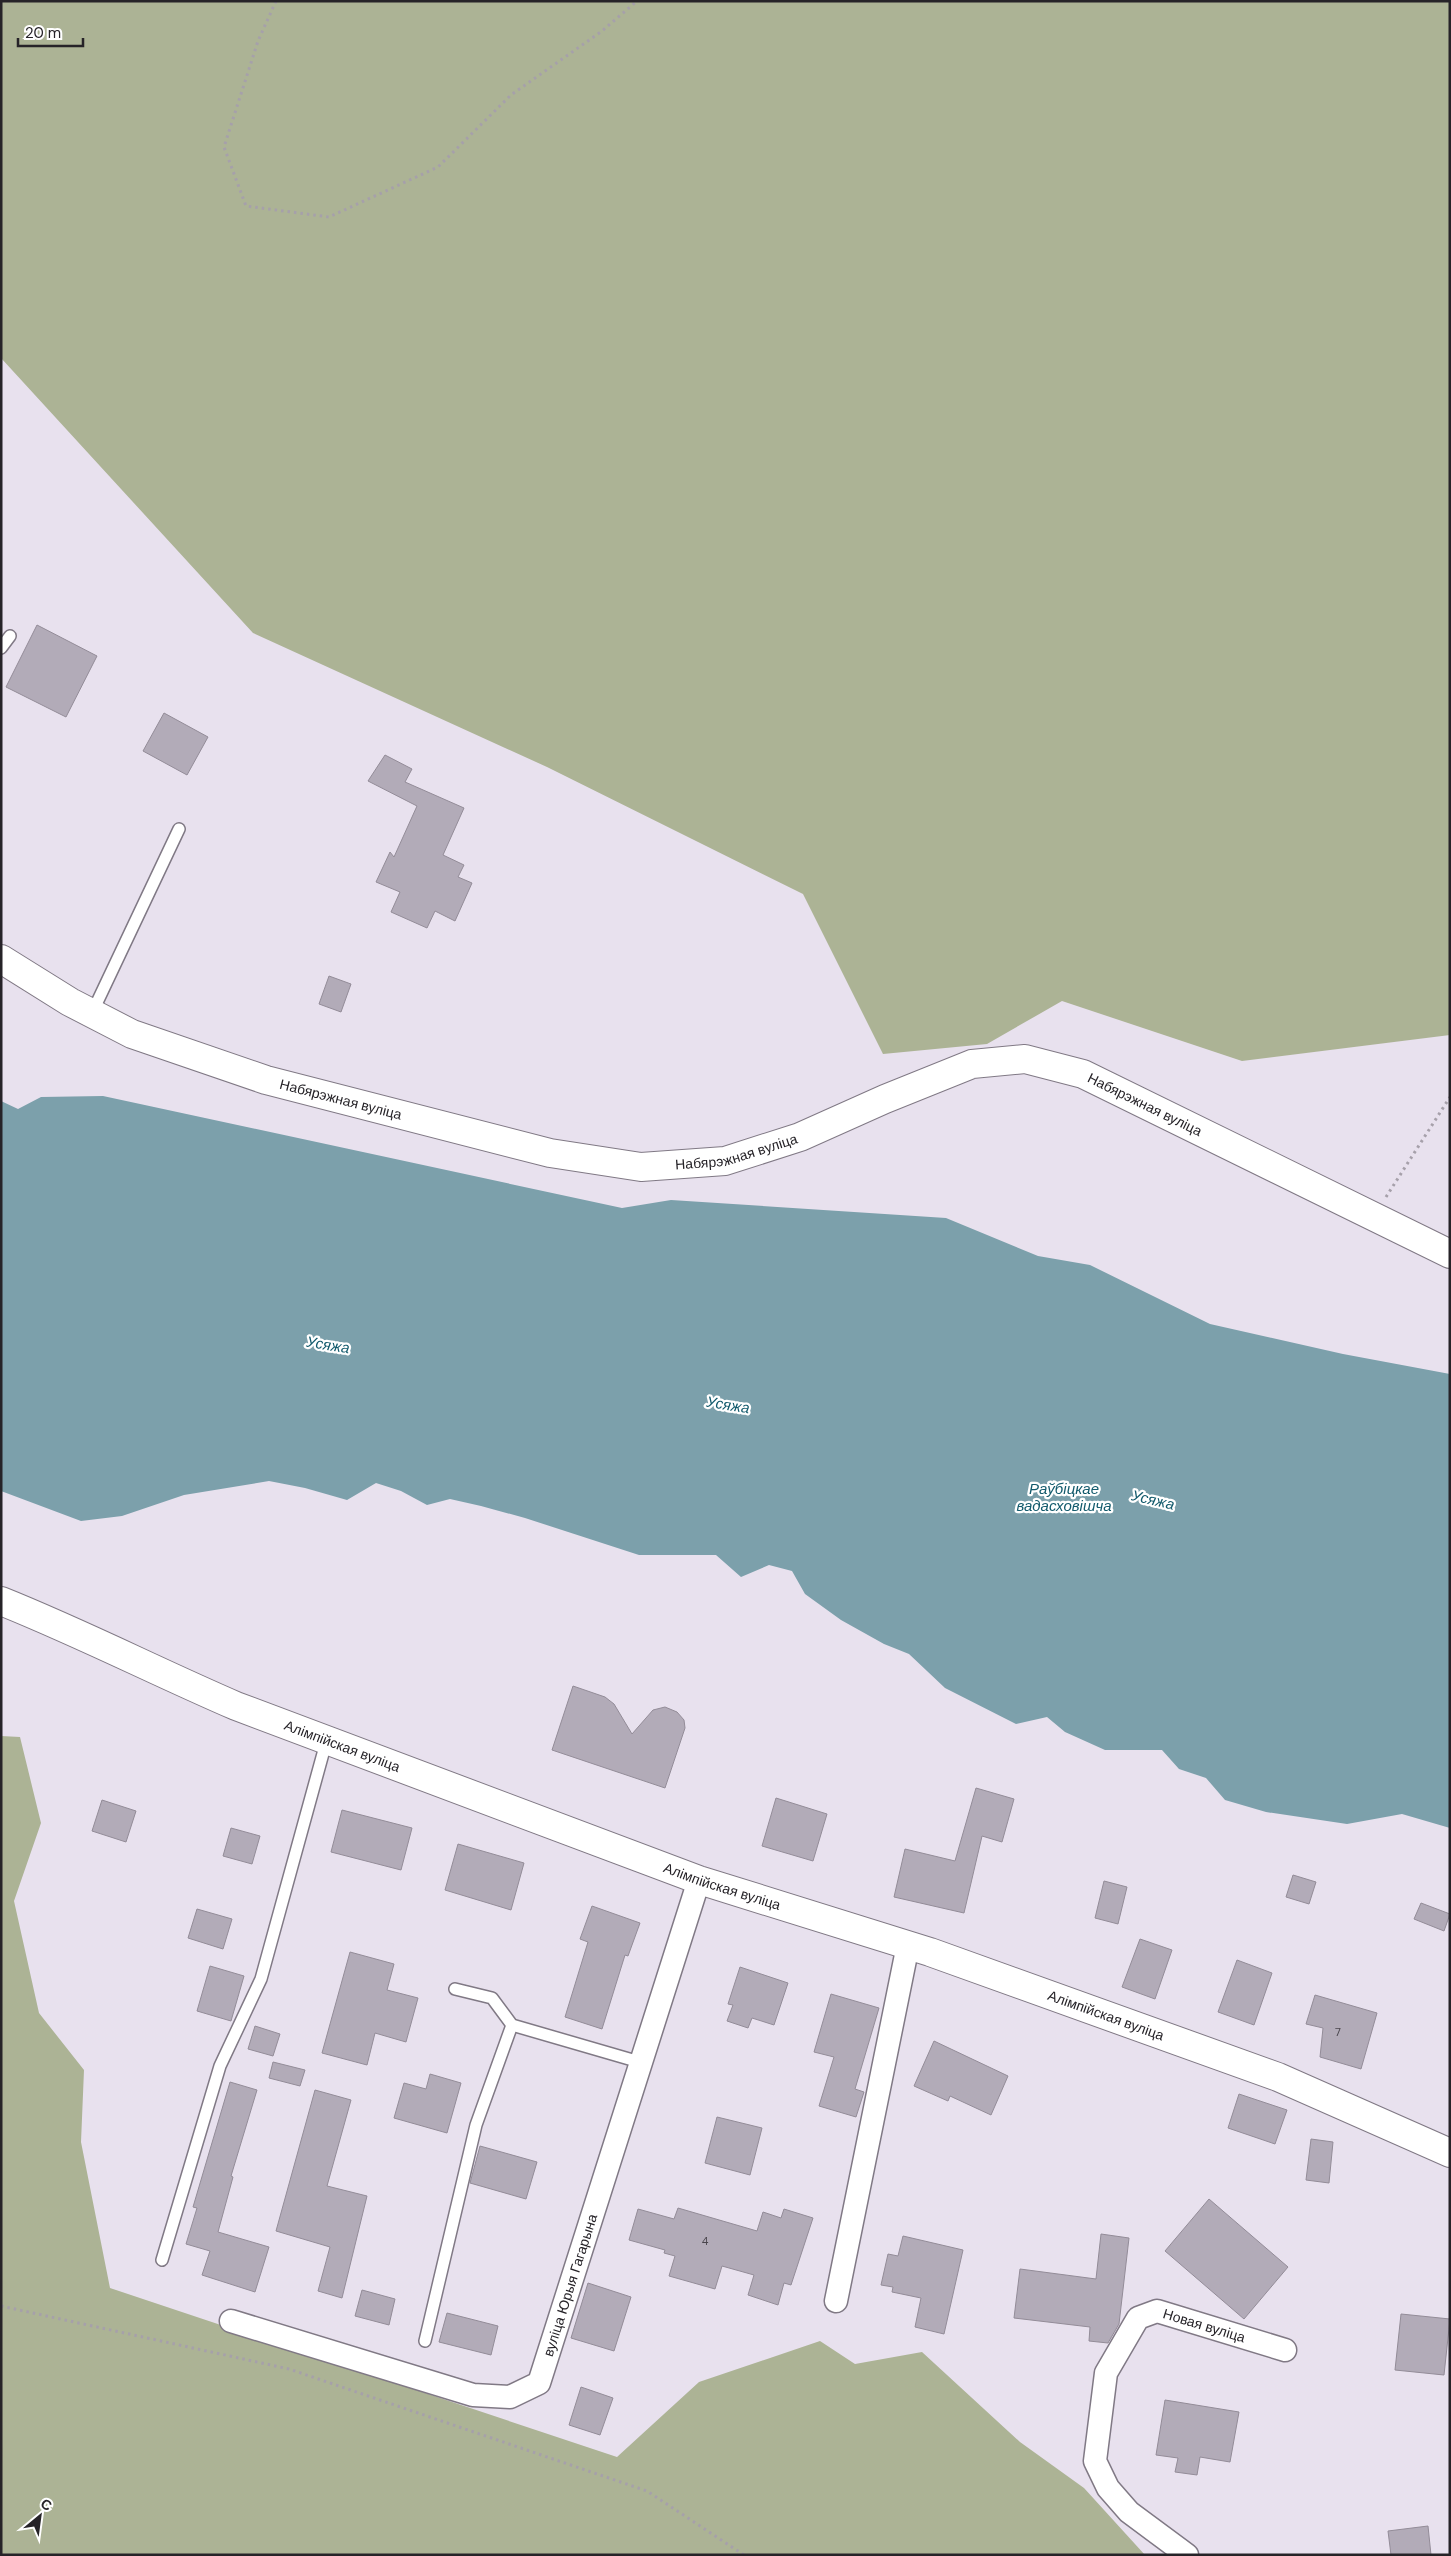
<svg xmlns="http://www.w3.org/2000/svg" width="1451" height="2556" font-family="'DM Sans',sans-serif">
<rect width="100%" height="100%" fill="#e8e1ee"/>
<g fill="#acb395">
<path d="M1,1H1450V1035L1242,1061L1062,1001L987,1044L883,1054L803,894L547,767L253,633L1,358Z"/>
<path d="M1,1736L20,1737L41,1823L14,1901L39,2013L84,2070L81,2142L110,2288L617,2457L699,2382L820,2341L855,2364L922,2352L1020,2442L1084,2488L1145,2555H1Z"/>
</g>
<path fill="#7ca0ab" d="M103,1096L622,1208L671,1200L946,1218L1038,1256L1090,1265L1210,1324L1343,1354L1450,1374V1828L1402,1814L1347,1824L1266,1812L1225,1800L1206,1778L1179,1769L1162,1750H1105L1065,1732L1047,1717L1016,1724L945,1688L909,1654L884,1644L841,1620L805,1594L792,1571L769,1565L741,1577L716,1555H639L525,1518L481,1506L450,1499L427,1505L401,1491L376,1483L347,1500L305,1488L269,1481L184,1495L122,1516L81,1521L1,1491V1101L18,1109L41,1097Z"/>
<g fill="#b2abb8" stroke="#938c98">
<path d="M37,625L97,656L66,717L6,687Z"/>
<path d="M164,713L208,737L187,775L143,751Z"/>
<path d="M385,755L412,769L405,782L464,808L443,855L464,865L458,877L472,883L455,921L435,911L427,928L391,912L400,892L376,882L390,852L394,857L417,806L368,781Z"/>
<path d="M329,976L351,984L341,1012L319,1004Z"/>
<path d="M573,1686L605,1697L614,1704L632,1734L653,1710L665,1707L677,1712L684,1720L685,1728L665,1788L552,1750Z"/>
<path d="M976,1788L1014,1799L1002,1842L982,1836L964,1913L894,1897L905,1849L955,1861Z"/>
<path d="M776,1798L827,1814L813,1861L762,1846Z"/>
<path d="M102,1800L136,1811L126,1842L92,1831Z"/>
<path d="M342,1810L412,1828L401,1870L331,1852Z"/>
<path d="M231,1828L260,1836L252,1864L223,1856Z"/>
<path d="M458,1844L524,1863L511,1910L445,1890Z"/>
<path d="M1293,1875L1316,1882L1309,1904L1286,1897Z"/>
<path d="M1104,1881L1127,1887L1118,1924L1095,1918Z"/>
<path d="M1421,1903L1450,1914L1444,1931L1414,1919Z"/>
<path d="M592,1906L640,1923L628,1956L625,1955L602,2029L565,2017L588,1942L580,1939Z"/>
<path d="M197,1909L232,1919L223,1949L188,1938Z"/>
<path d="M1140,1939L1172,1950L1155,1999L1122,1987Z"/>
<path d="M350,1952L394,1964L387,1990L418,1998L406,2042L375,2033L367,2065L322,2053Z"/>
<path d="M1237,1960L1272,1973L1254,2025L1218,2012Z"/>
<path d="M210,1966L244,1976L231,2021L197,2011Z"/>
<path d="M740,1967L788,1983L774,2025L752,2018L748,2028L727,2021L733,2005L728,2004Z"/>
<path d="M831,1994L879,2008L855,2089L864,2092L856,2117L819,2106L834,2057L814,2052Z"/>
<path d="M1315,1995L1377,2013L1361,2069L1320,2057L1323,2028L1306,2024Z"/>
<path d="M255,2026L280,2034L273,2056L248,2049Z"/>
<path d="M934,2041L1008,2076L991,2115L950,2096L948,2101L914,2086Z"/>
<path d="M273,2062L305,2070L300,2086L269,2078Z"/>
<path d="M430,2074L461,2083L447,2133L394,2118L404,2083L426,2089Z"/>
<path d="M230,2082L257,2090L231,2176L233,2177L218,2232L269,2247L255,2292L202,2275L210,2251L186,2244L197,2208L193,2207Z"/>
<path d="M315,2090L351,2100L327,2186L367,2196L342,2298L318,2291L330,2247L276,2231Z"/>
<path d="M1239,2094L1287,2110L1275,2144L1228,2128Z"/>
<path d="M717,2117L762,2128L750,2175L705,2163Z"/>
<path d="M1311,2139L1333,2142L1329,2183L1306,2180Z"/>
<path d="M480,2146L537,2162L526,2199L470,2183Z"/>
<path d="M1209,2199L1288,2267L1244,2319L1165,2251Z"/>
<path d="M678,2208L757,2231L763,2212L781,2218L784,2209L813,2218L791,2285L784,2283L778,2305L748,2295L754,2275L722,2266L715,2289L669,2276L675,2256L664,2253L665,2250L629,2240L638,2209L674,2219Z"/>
<path d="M1101,2234L1129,2238L1119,2324L1108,2343L1089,2341L1090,2327L1014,2318L1020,2269L1096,2279Z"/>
<path d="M903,2236L963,2250L944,2334L915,2327L921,2298L892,2292L893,2287L881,2285L888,2254L898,2256Z"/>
<path d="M588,2283L631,2297L614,2351L571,2338Z"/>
<path d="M362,2290L395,2299L389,2325L355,2316Z"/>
<path d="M447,2313L498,2326L491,2355L439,2342Z"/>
<path d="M1401,2314L1450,2319L1444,2375L1395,2370Z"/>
<path d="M581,2387L613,2398L600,2435L569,2425Z"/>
<path d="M1165,2400L1239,2412L1230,2462L1200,2457L1197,2475L1175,2472L1178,2458L1156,2455Z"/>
<path d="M1428,2526L1431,2555H1391L1388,2531Z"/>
</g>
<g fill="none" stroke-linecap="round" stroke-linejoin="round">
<g stroke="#807985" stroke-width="14">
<g id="lane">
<path d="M1,648L10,636"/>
<path d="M92,1013L179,829"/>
<path d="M455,1989L492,1998L512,2025L643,2063"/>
<path d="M162,2260L220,2066L261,1979L327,1739"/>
<path d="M425,2341L476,2125L512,2025"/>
</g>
</g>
<g stroke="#807985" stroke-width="25">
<g id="street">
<path d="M836,2301L908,1945"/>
<path id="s1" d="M231,2321L473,2395L510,2397L539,2383L699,1880"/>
<path id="s2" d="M1187,2555L1129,2512L1108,2488L1095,2461L1106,2373L1138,2318L1157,2311L1285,2350"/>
</g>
</g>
<g stroke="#807985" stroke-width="30">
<g id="secondary">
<path id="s3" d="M1,959L70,1002L132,1034L266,1080L550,1153L641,1167L725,1161L800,1137L885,1099L972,1064L1025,1059L1083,1074L1450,1254"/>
<path id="s4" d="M1,1601C81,1633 157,1672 236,1706L699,1880L930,1952L1278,2077L1450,2153"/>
</g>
</g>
<g stroke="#a6a0aa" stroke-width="3" stroke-dasharray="2.5 4" stroke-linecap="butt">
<path d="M276,1L258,41L224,147L246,206L329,217L438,167L511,95L602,31L637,1"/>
<path d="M1386,1197L1450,1097"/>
<path d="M1,2306L289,2369L647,2491L744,2555"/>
</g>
<use href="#lane" stroke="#fff" stroke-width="11"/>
<use href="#street" stroke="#fff" stroke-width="22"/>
<use href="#secondary" stroke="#fff" stroke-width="28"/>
</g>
<g text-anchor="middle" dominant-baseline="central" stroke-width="4.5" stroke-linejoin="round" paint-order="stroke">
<g font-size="11" fill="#49454c">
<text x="1338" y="2032">7</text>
<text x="705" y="2241">4</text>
</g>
<g font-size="14" fill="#262328" stroke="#fff">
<text stroke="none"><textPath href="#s3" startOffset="370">Набярэжная вуліца</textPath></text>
<text stroke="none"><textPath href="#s3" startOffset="1210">Набярэжная вуліца</textPath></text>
<text stroke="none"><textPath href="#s3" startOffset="775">Набярэжная вуліца</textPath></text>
<text stroke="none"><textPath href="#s4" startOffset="371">Алімпійская вуліца</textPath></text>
<text stroke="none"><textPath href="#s4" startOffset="776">Алімпійская вуліца</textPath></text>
<text stroke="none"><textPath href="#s4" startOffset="1181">Алімпійская вуліца</textPath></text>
<text stroke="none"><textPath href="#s1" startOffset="425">вуліца Юрыя Гагарына</textPath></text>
<text stroke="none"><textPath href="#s2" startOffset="356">Новая вуліца</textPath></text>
</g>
<g font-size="15" font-style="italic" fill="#125a6c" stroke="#fff">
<text transform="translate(328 1345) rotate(9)">Усяжа</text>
<text transform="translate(728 1405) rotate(9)">Усяжа</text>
<text x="1064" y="1489">Раўбіцкае<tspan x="1064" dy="17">вадасховішча</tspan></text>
<text transform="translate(1153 1500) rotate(13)">Усяжа</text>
</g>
</g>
<rect width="1451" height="2556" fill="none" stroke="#262328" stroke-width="5"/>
<g transform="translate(40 2516) rotate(29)" stroke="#ffffff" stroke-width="4" paint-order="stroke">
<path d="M0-4L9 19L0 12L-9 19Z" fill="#262328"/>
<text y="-8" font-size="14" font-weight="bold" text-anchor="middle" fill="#262328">С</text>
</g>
<path d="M18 38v8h65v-8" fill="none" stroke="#262328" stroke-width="2.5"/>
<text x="25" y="38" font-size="15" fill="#262328" stroke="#ffffff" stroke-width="4" paint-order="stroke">20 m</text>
</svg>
